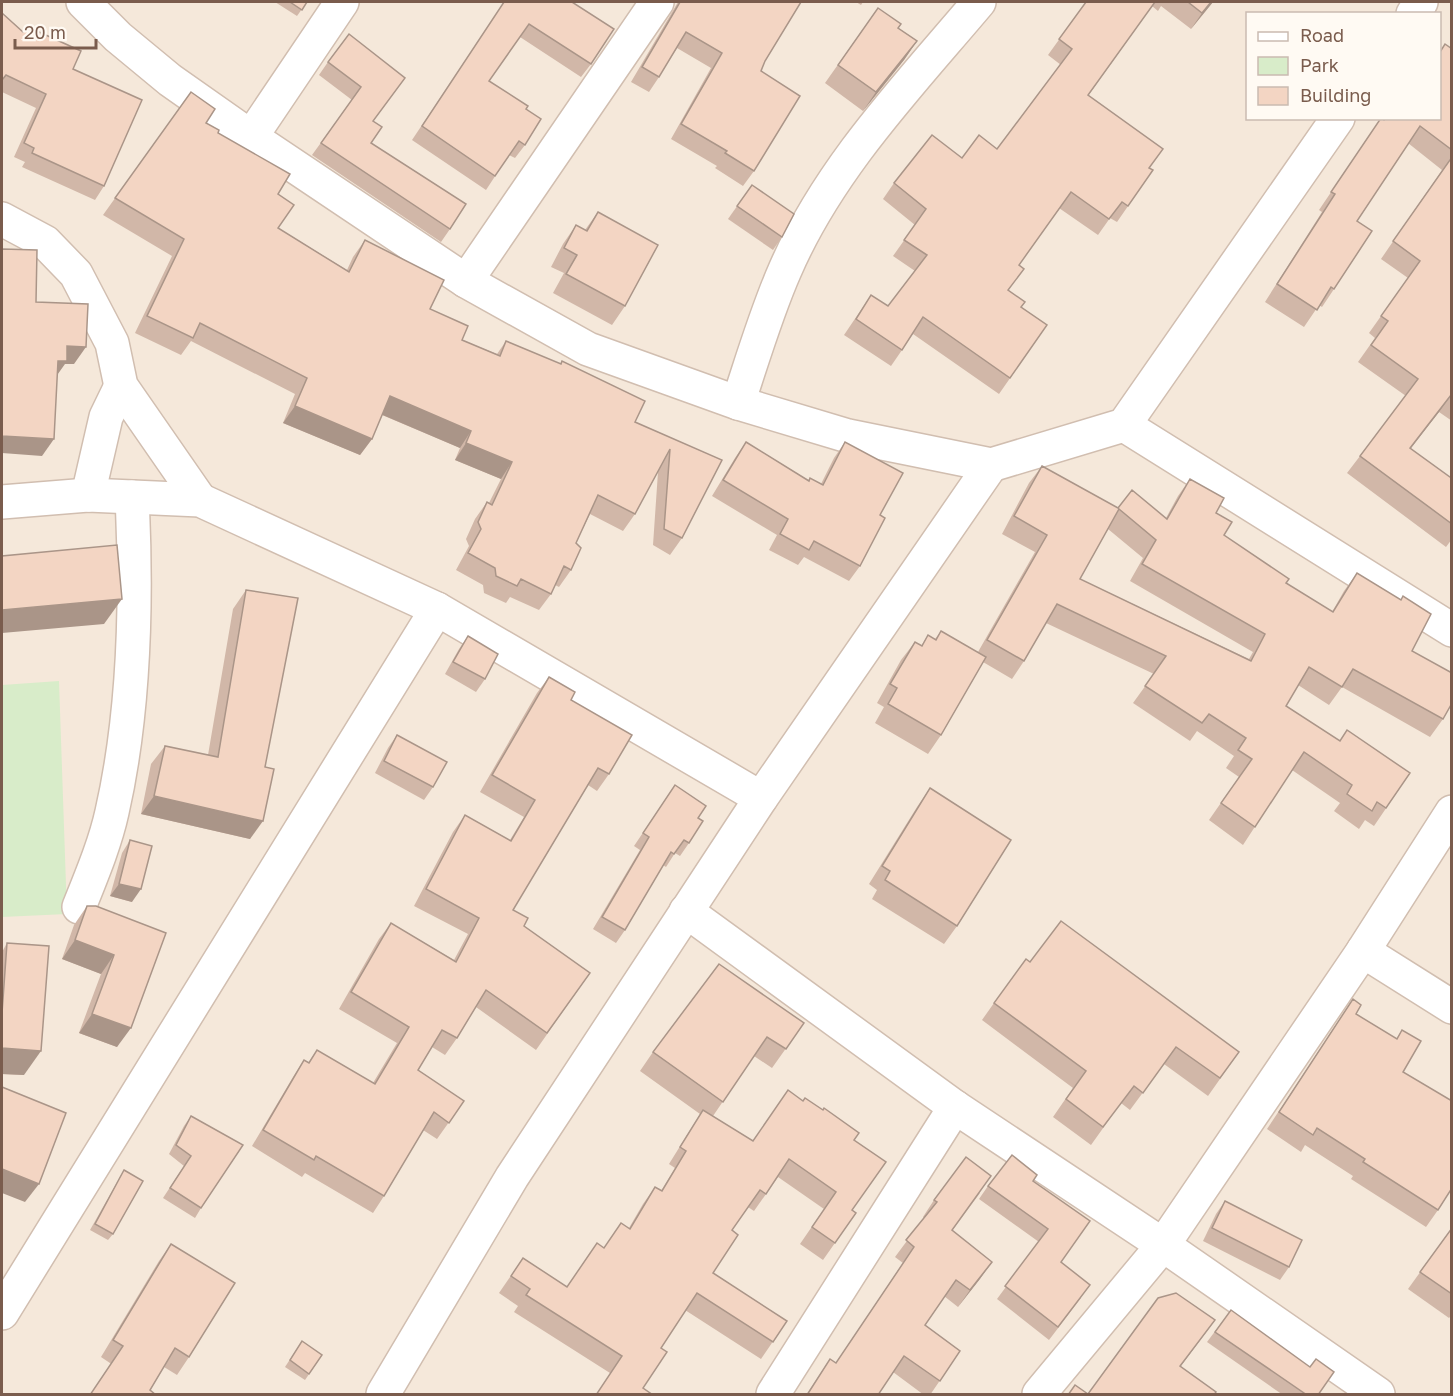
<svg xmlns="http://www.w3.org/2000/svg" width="1453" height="1396" font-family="'Golos Text',sans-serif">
<rect width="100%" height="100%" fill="#fdf6ec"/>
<path fill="#f5e8da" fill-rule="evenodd" d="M2,2H1451V1394H2ZM1248,14H1440V118H1248Z"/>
<path fill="#d8ecc9" d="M59,681L67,914L2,917V685Z"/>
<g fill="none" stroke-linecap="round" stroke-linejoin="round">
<g stroke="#d1beb0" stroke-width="36">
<g id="minor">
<path d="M83,2L118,37L170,80L251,137L466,281L588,349L738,403L848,436L991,465L1124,425L1338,118"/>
<path d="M1413,14L1421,2"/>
<path d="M251,137L342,2"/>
<path d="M2,219L45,242L76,274L112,343L121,386L200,500"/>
<path d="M466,281L657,2"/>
<path d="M738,403C753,358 766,313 785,270C829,168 909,85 979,2"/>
<path d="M1124,425L1452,630"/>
<path d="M88,495L106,417L121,386"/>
<path d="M2,502L88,495L200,500L437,609L761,798"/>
<path d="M79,907C91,877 105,844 112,812C135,711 137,599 132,497"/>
<path d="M686,911L955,1107L1163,1245L1039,1394"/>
<path d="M1363,951L1452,1007"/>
<path d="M2,1313L437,609"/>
<path d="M383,1394L512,1177L761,798L991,465"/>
<path d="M773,1394L955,1107"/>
<path d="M1378,1394L1163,1245L1363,951L1452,812"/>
</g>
</g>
<use href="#minor" stroke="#fff" stroke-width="33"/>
</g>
<g fill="#d1b7a8" fill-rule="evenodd">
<path d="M275,2H307L297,16Z"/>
<path d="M504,2L591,64L581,77L520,37L489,81L526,109L525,145L515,158L509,155L486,190L412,140Z"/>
<path d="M678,2H801L765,61L761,71L754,171L743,186L715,168L717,166L671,139L711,68L677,48L659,77L649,92L631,82Z"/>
<path d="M856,2H863L861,5Z"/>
<path d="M1086,2H1213L1191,29L1161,6L1158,11L1152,6L1088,96L1150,168L1153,170L1117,222L1110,218L1098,235L1059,208L1019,265L1008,290L1021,307L1047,325L999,394L913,334L891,366L844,335L871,295L888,306L915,271L893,256L915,225L883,199L894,183L997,149L1061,65L1048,55Z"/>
<path d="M878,8L898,28L917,41L904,60L863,111L825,83Z"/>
<path d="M2,13L23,32L73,69L104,186L95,200L22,167L25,162L14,157L36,108L2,92Z"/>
<path d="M1452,49V421L1439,412L1410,448L1450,477L1452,475V539L1446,547L1347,473L1406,396L1358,362L1375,338L1369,333L1408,278L1381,259L1442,170L1408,143L1357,221L1334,289L1322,307L1319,305L1304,327L1265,302L1322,212L1319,210L1369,136Z"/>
<path d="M328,62L405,78L373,121L371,143L450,229L441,242L312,155L352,100L319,75Z"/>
<path d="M191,92L206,123L278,194V228L347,270L353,257L365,240L430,309L462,340L497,354L506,341L560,364L562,361L635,422L722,460L682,538L670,555L653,545L658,472L635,514L623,531L590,514L576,543L571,570L559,587L555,585L551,594L539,610L510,597L506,603L484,593L483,585L456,570L469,546L466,539L475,519L487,502L489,503L501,479L455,460L460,448L382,415L372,439L360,455L283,423L295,394L191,341L181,355L135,333L172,256L103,215Z"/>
<path d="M752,185L782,237L773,250L728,219Z"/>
<path d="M598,212L625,306L612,325L553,293L564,273L551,267L563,244L576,225L585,230Z"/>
<path d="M746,442L808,480L821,484L834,458L845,442L880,515L860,566L849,581L804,557L798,565L769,550L777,535L712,496L735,458Z"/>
<path d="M1042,466L1118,508L1166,518L1178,496L1190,479L1216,513L1224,535L1286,583L1332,612L1344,591L1357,573L1401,600L1403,596L1412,651L1443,719L1430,737L1342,687L1329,705L1298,685L1286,706L1339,741L1410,773L1374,826L1365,820L1359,829L1334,811L1340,803L1292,770L1243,845L1209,820L1239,777L1226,768L1234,756L1197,731L1190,741L1133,703L1154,674L1046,623L1024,661L1012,679L983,662L941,735L928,754L875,723L884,707L877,703L901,660L915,642L921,646L928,635L935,639L941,631L978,652L1035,552L1002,534L1029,483ZM1108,529L1143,558L1130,581L1253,652L1249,659L1080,579Z"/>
<path d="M246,590L265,767L250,839L141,814L151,764L165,746L208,755L233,609Z"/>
<path d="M468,636L485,679L476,692L445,674L459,649Z"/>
<path d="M549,677L571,700L609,774L597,791L588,785L513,910L524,926L590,973L536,1050L476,1007L457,1038L445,1055L432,1047L418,1070L464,1101L437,1139L423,1130L384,1196L373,1213L305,1173L302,1177L252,1146L293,1077L304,1060L308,1063L317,1050L373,1083L397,1043L339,1009L379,939L391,923L454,960L468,934L414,906L453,832L465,815L510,840L524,817L480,792L537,693Z"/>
<path d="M397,735L433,787L424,800L375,773L388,748Z"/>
<path d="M675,785L698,818L689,843L680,856L675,853L666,867L663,865L625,930L616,943L593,929L640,850L634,846Z"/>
<path d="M930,788L957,926L944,944L872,899L877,890L869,884L917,807Z"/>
<path d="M130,840L132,902L110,896L122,853Z"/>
<path d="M87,906L166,933L117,1047L79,1033L101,974L62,959L74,925Z"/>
<path d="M7,943L24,1075L2,1074V952Z"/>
<path d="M1030,962L1239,1052L1208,1096L1164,1064L1130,1110L1121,1103L1091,1145L1053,1117L1073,1088L982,1020L994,1003Z"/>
<path d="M1353,999L1356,1014L1396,1039L1402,1030L1403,1072L1438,1210L1426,1227L1351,1179L1353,1176L1305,1145L1301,1152L1267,1129Z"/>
<path d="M804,1023L772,1068L754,1056L713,1116L753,1141L854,1140L852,1210L856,1213L823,1260L800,1244L824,1209L778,1177L754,1211L748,1207L732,1230L713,1273L787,1321L761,1359L685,1310L610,1373L514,1312L518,1306L499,1293L523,1258L567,1287L604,1248L621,1223L629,1228L643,1204L655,1187L661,1191L675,1168L669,1164L700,1114L640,1071L653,1052Z"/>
<path d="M191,1116L201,1208L195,1218L163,1198L184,1166L169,1154L184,1126Z"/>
<path d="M124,1170L113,1234L108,1240L90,1230Z"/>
<path d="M1033,1181L1061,1262L1081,1298L1049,1340L997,1299L1039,1242L979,1199L988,1186Z"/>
<path d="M980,1193L952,1231L992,1262L958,1307L944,1296L925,1325L960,1351L930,1395H924L893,1372L878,1395H806L830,1359L836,1363L903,1263L895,1257L924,1218L923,1217L934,1200Z"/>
<path d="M1225,1201L1289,1267L1280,1280L1203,1241L1216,1214Z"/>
<path d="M1452,1228V1315L1449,1318L1408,1289Z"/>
<path d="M171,1244L189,1357L177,1375L164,1367L150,1390L101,1357L159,1261Z"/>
<path d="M1231,1310L1319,1395H1283L1207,1342Z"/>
<path d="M302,1341L322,1355L305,1380L285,1367Z"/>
</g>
<g fill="#aa9588">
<path d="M1211,2H1213L1191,29L1202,13Z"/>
<path d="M917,41L904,60L863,111L876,92Z"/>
<path d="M67,346L86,347L74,364H65L55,378V363Z"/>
<path d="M1451,395L1439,412L1398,465L1410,448Z"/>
<path d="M390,396L471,431L460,448L378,413Z"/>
<path d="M295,406L372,439L360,455L283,423Z"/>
<path d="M2,436L54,439L42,456L2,453Z"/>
<path d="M466,443L512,462L501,479L455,460Z"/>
<path d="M122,599L104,624L2,633V610Z"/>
<path d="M154,796L263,821L250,839L141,814Z"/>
<path d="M119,884L141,889L132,902L110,896Z"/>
<path d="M75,940L114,955L101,974L62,959Z"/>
<path d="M92,1014L131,1028L117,1047L79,1033Z"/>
<path d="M2,1048L41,1051L24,1075L2,1074Z"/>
<path d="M2,1169L39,1184L25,1202L2,1193Z"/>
<path d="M992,1262L980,1279L958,1307L970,1290Z"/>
<path d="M1215,1320L1204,1335L1169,1382L1180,1366Z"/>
</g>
<g fill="#f3d5c3" stroke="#aa9588" stroke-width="1.5" fill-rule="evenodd">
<path d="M290,2H307L302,10Z"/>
<path d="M504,2H572L614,29L591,64L529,24L489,81L528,106L526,109L541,119L525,145L519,141L495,176L422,126Z"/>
<path d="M680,2H801L765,61L761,71L800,96L754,171L725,153L727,151L681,124L722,53L686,32L659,77L642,67Z"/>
<path d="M1086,2H1155L1088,95L1163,149L1149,168L1153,170L1128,206L1122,202L1109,219L1071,192L1019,265L1024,269L1008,290L1025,302L1021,307L1047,325L1010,378L923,317L902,350L856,319L871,295L888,306L927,255L904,240L926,209L894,183L932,135L962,158L979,135L997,149L1072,49L1059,39Z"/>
<path d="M1188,2H1211L1202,13Z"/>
<path d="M878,8L901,24L898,28L917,41L876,92L838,65Z"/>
<path d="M2,13L23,32L28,27L81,51L73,69L142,100L104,186L32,153L34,148L24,143L46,94L6,75L2,80Z"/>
<path d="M349,34L405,78L373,121L382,127L371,143L466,204L450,229L321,143L361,87L328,62Z"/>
<path d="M1445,44L1452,49V150L1420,126L1357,221L1372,231L1334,289L1331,287L1317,310L1277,284L1335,194L1331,192L1381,118L1384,120L1385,118H1440V52Z"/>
<path d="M191,92L215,109L206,123L219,130L218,133L290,174L278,194L294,205L278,228L349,272L365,240L444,280L430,309L468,326L462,340L500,356L506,341L561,364L562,361L645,401L635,422L722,460L682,538L664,529L670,449L635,514L598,495L576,543L581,548L571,570L564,566L551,594L521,579L517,586L496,576L495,568L468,553L481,529L478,522L487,502L492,505L512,462L466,443L471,431L390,396L372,439L295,406L307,378L200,323L193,338L147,316L184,239L115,198Z"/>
<path d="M1452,157V395H1451L1410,448L1450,477L1452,475V524L1360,456L1418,379L1371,345L1388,321L1381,316L1420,261L1393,241Z"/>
<path d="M752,185L794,214L782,237L737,206Z"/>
<path d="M598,212L658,245L625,306L566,274L577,255L564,248L576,225L587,231Z"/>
<path d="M2,249L37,250L36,302L88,304L86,347L67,346V361H58L54,439L2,436Z"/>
<path d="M746,442L809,481L810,478L823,485L845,442L903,473L880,515L885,518L860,566L814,541L809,550L780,534L788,519L723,480Z"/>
<path d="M1042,466L1118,508L1132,490L1167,519L1190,479L1224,498L1216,513L1232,522L1224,535L1289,579L1286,583L1333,612L1357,573L1401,600L1403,596L1431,614L1412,651L1452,673V703L1443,719L1353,669L1342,687L1309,667L1286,706L1340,741L1347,730L1410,773L1386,808L1377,802L1372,811L1347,794L1352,785L1304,752L1255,827L1221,803L1252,759L1238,750L1246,738L1209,714L1202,723L1145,686L1166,656L1057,604L1024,661L987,640L1047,535L1014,516ZM1119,509L1156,540L1142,564L1265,634L1251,661L1080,579Z"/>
<path d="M117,545L122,599L2,610V556Z"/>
<path d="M246,590L298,598L265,767L274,769L263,821L154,796L165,746L218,757Z"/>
<path d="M941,631L986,657L941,735L888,704L897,688L890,684L915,642L922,646L928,635L936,640Z"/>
<path d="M468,636L498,654L485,679L453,662Z"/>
<path d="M549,677L575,692L571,700L632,735L609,774L598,768L513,910L528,918L524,926L590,973L547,1033L486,990L457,1038L442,1030L418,1070L464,1101L449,1123L434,1112L384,1196L316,1156L314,1160L263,1130L304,1060L309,1063L317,1050L375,1084L409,1027L351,992L391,923L456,962L479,918L426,889L465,815L511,841L535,800L492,775Z"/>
<path d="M397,735L447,762L433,787L384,761Z"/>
<path d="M675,785L706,806L698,818L703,821L689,843L684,840L674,854L671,852L625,930L602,917L649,837L643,833Z"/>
<path d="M930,788L1011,840L957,926L885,880L890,871L882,866Z"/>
<path d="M130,840L152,846L141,889L119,884Z"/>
<path d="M87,906H96L166,933L131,1028L92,1014L114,955L75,940Z"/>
<path d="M1061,921L1239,1052L1220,1078L1176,1047L1143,1093L1134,1086L1103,1127L1066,1099L1086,1071L994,1003L1026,959L1030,962Z"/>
<path d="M7,943L49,946L41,1051L2,1048V1013Z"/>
<path d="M719,964L804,1023L786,1049L767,1037L723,1102L653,1052Z"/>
<path d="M1353,999L1361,1005L1356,1014L1397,1039L1402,1030L1421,1041L1403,1072L1452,1101V1188L1438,1210L1363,1162L1365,1159L1317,1128L1313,1135L1279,1112Z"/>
<path d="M2,1087L66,1113L39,1184L2,1169Z"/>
<path d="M788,1090L803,1101L805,1098L823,1110L824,1108L859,1133L854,1140L886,1162L852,1210L856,1213L835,1243L812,1227L836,1192L789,1159L766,1194L760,1190L732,1230L738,1235L713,1273L787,1321L773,1342L697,1293L661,1348L667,1352L643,1388L653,1395H596L622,1356L526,1295L530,1289L511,1276L523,1258L567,1287L597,1243L604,1248L621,1223L630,1229L655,1187L662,1191L686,1151L680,1147L703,1110L753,1141Z"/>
<path d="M191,1116L243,1145L201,1208L170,1188L191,1156L176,1145Z"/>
<path d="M1012,1155L1037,1175L1033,1181L1090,1221L1061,1262L1090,1285L1058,1327L1005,1286L1048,1229L988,1186Z"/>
<path d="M966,1157L991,1176L952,1230L992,1262L970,1290L956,1280L925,1325L960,1351L940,1381L904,1356L878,1395H807L830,1359L836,1363L914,1247L906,1240L937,1202L934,1200Z"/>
<path d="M124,1170L143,1181L113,1234L95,1224Z"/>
<path d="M1225,1201L1302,1240L1289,1267L1212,1228Z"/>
<path d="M1452,1228V1294L1420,1272Z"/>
<path d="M171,1244L235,1283L189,1357L175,1348L150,1390L156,1395H90L123,1346L113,1340Z"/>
<path d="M1176,1293L1215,1320L1180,1366L1216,1392L1214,1395H1068L1075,1385L1088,1394L1158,1298Z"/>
<path d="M1231,1310L1310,1367L1316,1359L1334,1372L1318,1395H1307L1215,1332Z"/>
<path d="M302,1341L322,1355L309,1374L290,1360Z"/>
</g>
<rect width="1453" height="1396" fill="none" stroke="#7a5c4d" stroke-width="6"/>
<rect x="1246" y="12" width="195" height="108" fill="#fffaf3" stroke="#cabbb1" stroke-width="1.5"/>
<rect x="1258" y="32" width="30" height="9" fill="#ffffff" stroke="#cabbb1" stroke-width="1.5"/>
<text x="1300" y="42" font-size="18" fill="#7a5c4d">Road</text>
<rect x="1258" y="57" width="30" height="18" fill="#d8ecc9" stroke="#cabbb1" stroke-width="1.5"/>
<text x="1300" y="72" font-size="18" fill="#7a5c4d">Park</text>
<rect x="1258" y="87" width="30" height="18" fill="#f3d5c3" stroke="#cabbb1" stroke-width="1.5"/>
<text x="1300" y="102" font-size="18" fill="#7a5c4d">Building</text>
<path d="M15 39v9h81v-9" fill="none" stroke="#7a5c4d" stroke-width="3"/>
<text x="24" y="39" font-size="18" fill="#7a5c4d" stroke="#fffaf3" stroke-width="4.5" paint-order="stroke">20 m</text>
</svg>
